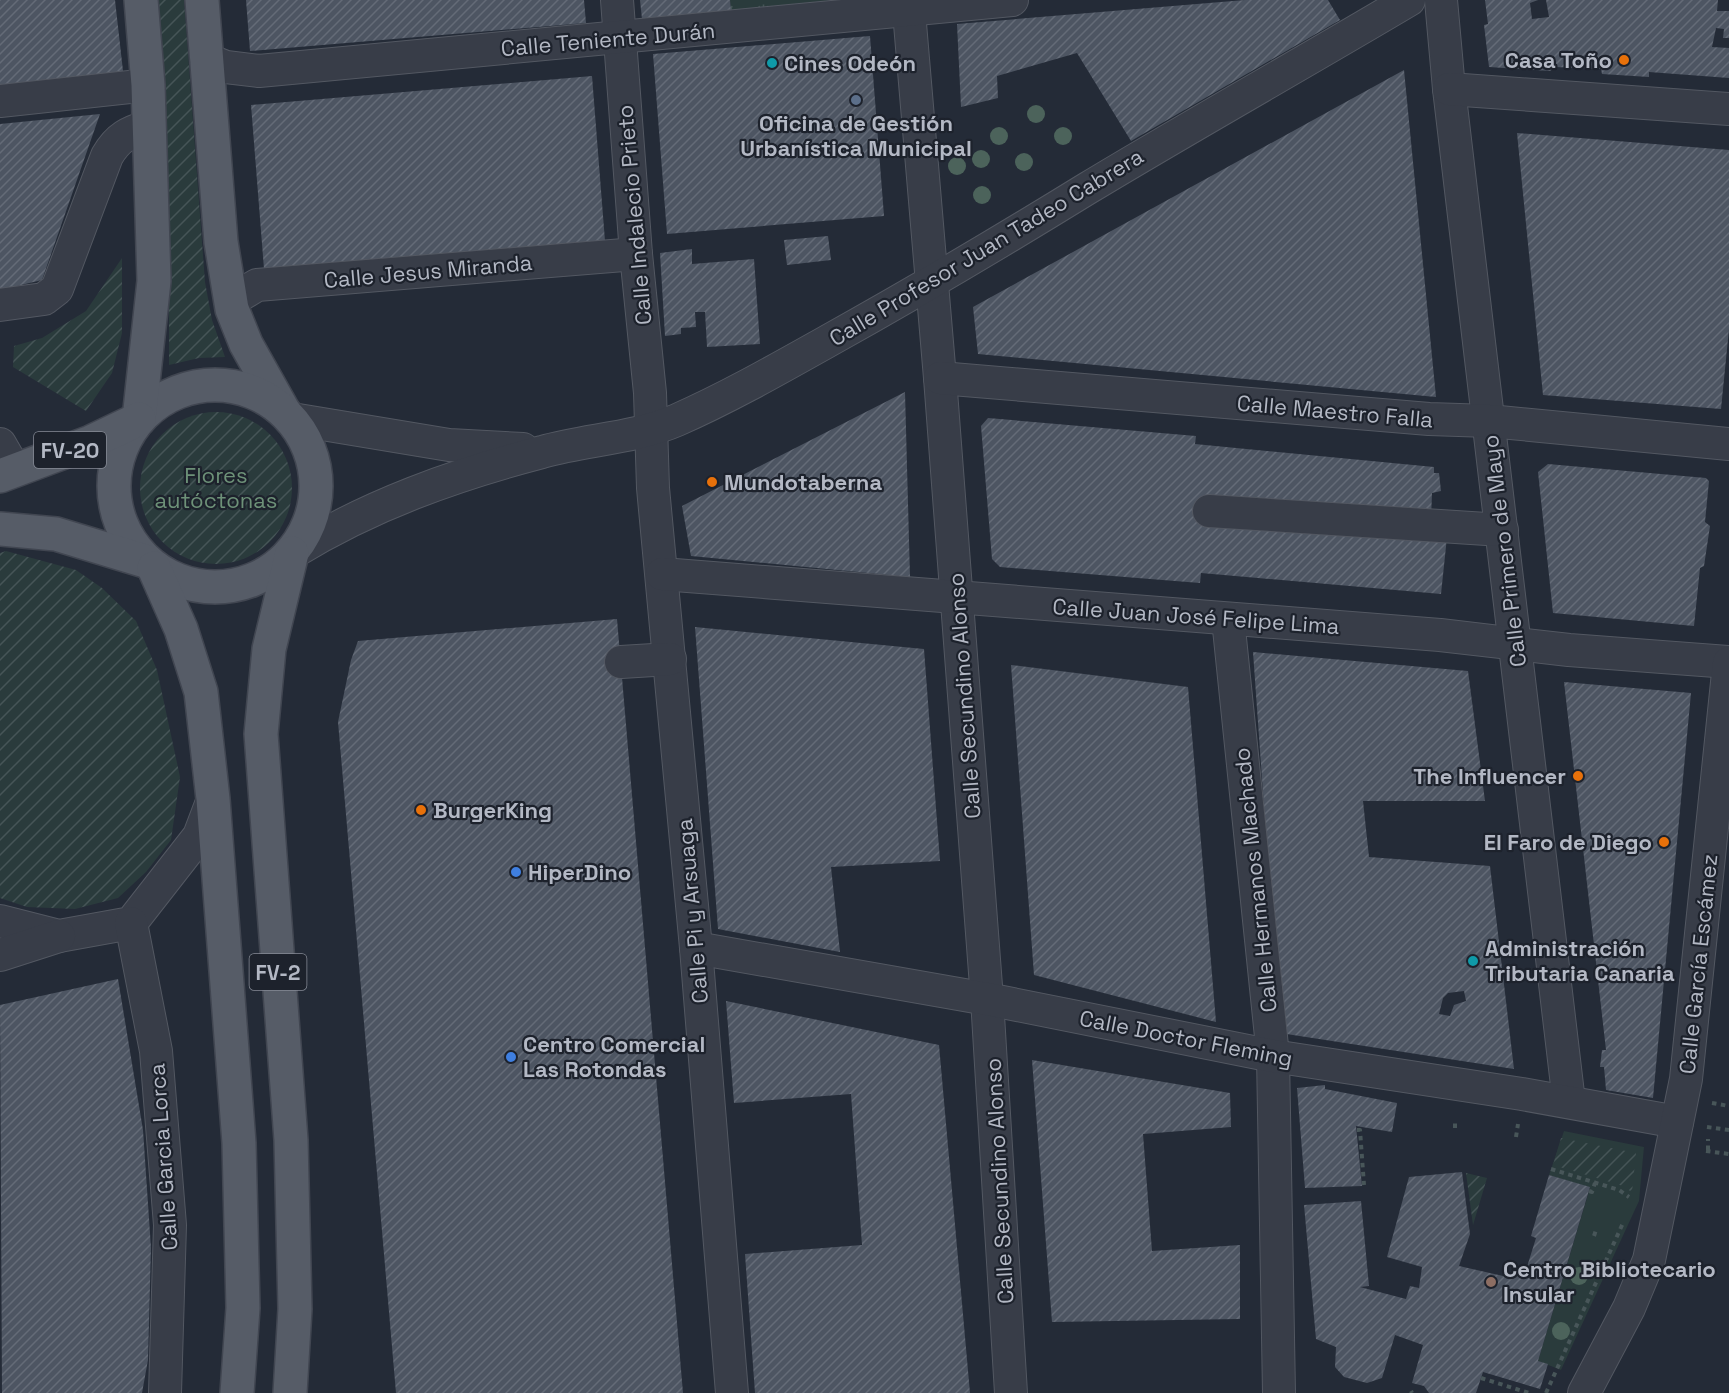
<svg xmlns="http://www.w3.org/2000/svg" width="1729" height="1393" font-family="'Space Grotesk',sans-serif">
<defs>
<pattern id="grass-tufts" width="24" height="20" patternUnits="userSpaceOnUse" patternTransform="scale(1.5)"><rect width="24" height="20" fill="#2a3b3c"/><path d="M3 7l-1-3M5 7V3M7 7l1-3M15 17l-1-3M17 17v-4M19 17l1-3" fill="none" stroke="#465557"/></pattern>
<pattern id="garden-furrows" width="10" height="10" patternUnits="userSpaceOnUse" patternTransform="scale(1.5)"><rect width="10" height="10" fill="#2a3b3c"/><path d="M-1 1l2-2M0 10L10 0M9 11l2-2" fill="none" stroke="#465557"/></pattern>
<pattern id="building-hatch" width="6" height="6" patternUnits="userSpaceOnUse" patternTransform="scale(1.5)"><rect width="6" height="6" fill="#4d5562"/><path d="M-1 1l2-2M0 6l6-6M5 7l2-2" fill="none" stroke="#646b77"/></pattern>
</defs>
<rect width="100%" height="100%" fill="#242b37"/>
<path fill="url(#grass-tufts)" d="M730,0H834L731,10Z"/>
<path fill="#2a3b3c" d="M1564,1131L1644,1147L1639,1201L1561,1370L1538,1361L1590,1188L1549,1175Z"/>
<g fill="url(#garden-furrows)">
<path d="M152,0H184L205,282L212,320L225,357L199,358L169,365V286Z"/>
<path d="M122,258V333L112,373L86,411L13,367L14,346L42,338L86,311Z"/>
<circle cx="216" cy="488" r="76"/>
<path d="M6,551L76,570L102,588L136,621L157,670L180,777L171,840L146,872L118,898L75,909L27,907L0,898V553Z"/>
<path d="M1561,1138L1636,1153L1632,1192L1620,1185L1553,1165Z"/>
<path d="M1466,1173L1487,1178L1473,1225Z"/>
</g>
<g fill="url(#building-hatch)" fill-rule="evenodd">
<path d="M0,0H115L123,71L0,87Z"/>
<path d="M246,0H584L586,23L250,51Z"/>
<path d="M640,0H730L731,10L642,19Z"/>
<path d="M1245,0H1328L1340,20L1131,141L1077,53L997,76L998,98L961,107L957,24Z"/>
<path d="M1485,0H1538L1530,3L1532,19L1549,17L1546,0H1718L1717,11H1729V38H1723L1724,29L1716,28L1712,47L1729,48V78L1649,72V77L1602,74L1601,69L1555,67L1550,71L1489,67L1484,25L1488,24Z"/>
<path d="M870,36L884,216L667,234L653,54Z"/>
<path d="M1404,70L1436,397L978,354L973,307Z"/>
<path d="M592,76L605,241L264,269L251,105Z"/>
<path d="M100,114L42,280L0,290V124Z"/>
<path d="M1517,133L1729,150V329L1721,409L1543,395Z"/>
<path d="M828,236L831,260L787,265L784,240Z"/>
<path d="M692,249V264L754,259L760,344L707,347L705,312H695L696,327L681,328V334L665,336L660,253Z"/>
<path d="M905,392L910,577L691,556L682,506Z"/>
<path d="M988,418L1196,436L1195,444L1434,467V473H1439L1441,491L1432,493L1431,520L1447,537L1441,594L1201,573L1200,583L1000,567L992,559L981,426Z"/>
<path d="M1548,464L1706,478L1709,481L1705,522L1710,526L1704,566L1700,568L1694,626L1553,613L1538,472Z"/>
<path d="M617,619L683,1393H396L338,722L351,660L358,641Z"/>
<path d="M695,627L924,649L940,861L831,867L840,952L718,929Z"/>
<path d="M1253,652L1468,671L1485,801H1363L1369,857L1490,866L1514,1069L1280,1033ZM1464,991L1466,1001L1454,1005L1450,1016L1439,1014L1443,998L1448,993Z"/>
<path d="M1011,665L1188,687L1216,1022L1034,975Z"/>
<path d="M1564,682L1691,693L1653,1098L1606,1090L1604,1067H1600L1602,1050H1606Z"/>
<path d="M118,979L143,1130L151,1248L148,1360L142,1393H2L0,1005Z"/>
<path d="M726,1001L939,1045L970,1393H755L745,1254L862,1245L851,1094L734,1103Z"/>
<path d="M1032,1060L1230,1093L1231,1127L1143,1134L1152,1251L1240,1245V1319L1052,1322Z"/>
<path d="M1325,1085V1089L1397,1103L1392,1132L1356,1126L1362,1186L1305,1188L1297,1088Z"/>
<path d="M1462,1172L1470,1234L1459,1266L1512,1278L1526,1270L1536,1238L1531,1236L1549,1175L1590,1187L1538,1361L1548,1364L1540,1389L1483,1372L1476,1393H1429L1424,1386L1412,1383L1423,1345L1395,1335L1382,1378L1367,1383L1344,1377L1335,1367L1336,1347L1316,1339L1304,1205L1361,1201L1369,1286L1360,1287L1406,1299L1410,1286L1419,1288L1422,1267L1387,1257L1409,1177Z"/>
</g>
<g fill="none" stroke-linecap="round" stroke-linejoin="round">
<g stroke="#535862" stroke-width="34">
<g id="minor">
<path d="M617,0L636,254L650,393L653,488L696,948L732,1393"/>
<path d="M908,0L940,378L987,999L1011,1393"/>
<path d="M1441,0L1449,89L1569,1102"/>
<path d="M206,59L226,67L259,71L1012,0"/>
<path d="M1449,89L1729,109"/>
<path d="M0,101L148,85"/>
<path d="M0,305L44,299L57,289L107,156C118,137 129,132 149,126"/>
<path d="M232,309L237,297L257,285L636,254"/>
<path d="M940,378L1429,419L1489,421L1729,444"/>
<path d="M292,419L449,445L523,449"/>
<path d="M0,444L15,470"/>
<path d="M1209,511L1502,530"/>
<path d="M292,553C370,505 454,475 542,452C587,439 633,439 677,420C729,397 778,369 828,341C916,292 1002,241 1088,188C1194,124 1303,63 1409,0"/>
<path d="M662,574L1440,635L1569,650L1729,662"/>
<path d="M1228,619L1273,1056L1279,1393"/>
<path d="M621,662L670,659"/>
<path d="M0,921L59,936L131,923L199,836L213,799"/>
<path d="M131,923L156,1051L170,1225L165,1393"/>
<path d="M696,948L987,999L1273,1056L1522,1094L1677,1122"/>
<path d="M0,955L59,936"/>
<path d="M1584,1393L1629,1308L1649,1260L1686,1079L1729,663"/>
</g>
</g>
<g stroke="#414651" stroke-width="36">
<g id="major">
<path d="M202,0L221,242L232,309L246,344L283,410"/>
<circle cx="215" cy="486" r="101"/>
<path d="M139,419L154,281L148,85L141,0"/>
<path d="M0,476L91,442L139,419"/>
<path d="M0,529L56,534L145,561"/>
<path d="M154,568L181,629L201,692L213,799L239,1143L243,1308L237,1393"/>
<path d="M290,1393L295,1309L291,1140L261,734L269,649L292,553"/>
</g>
</g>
<g stroke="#485659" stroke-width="4" stroke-dasharray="4.5 4.5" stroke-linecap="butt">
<path d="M1712,1103L1729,1106"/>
<path d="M1707,1127L1729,1130"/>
<path d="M1455,1128V1123"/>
<path d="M1357,1130H1360L1364,1185"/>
<path d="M1516,1137L1518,1124"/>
<path d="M1708,1150V1139"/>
<path d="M1706,1151L1729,1154"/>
<path d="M1551,1169L1619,1190L1629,1197"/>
<path d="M1589,1191L1592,1192L1595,1183"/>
<path d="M1594,1236L1596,1230"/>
<path d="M1481,1378L1529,1393"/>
<path d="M1411,1391L1412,1393"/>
<path d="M1546,1393L1623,1223"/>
</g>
<use href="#minor" stroke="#383d48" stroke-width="32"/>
<use href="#major" stroke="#565c67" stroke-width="33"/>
</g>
<g fill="#4c635b">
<circle cx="1036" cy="114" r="9"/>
<circle cx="999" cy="136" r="9"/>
<circle cx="1063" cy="136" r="9"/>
<circle cx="981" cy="159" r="9"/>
<circle cx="1024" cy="162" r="9"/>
<circle cx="957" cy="166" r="9"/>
<circle cx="982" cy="195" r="9"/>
<circle cx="1579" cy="1276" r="9"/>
<circle cx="1561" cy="1331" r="9"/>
</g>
<g fill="#e8710a" stroke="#1d222c" stroke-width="2">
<circle cx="1624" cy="60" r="6"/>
<circle cx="712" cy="482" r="6"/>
<circle cx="1578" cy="776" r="6"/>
<circle cx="421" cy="810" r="6"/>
<circle cx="1664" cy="842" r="6"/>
</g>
<g fill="#0f9aa8" stroke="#1d222c" stroke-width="2">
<circle cx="772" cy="63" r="6"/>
<circle cx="1473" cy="961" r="6"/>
</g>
<circle fill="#5c6f8a" stroke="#1d222c" stroke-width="2" cx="856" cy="100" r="6"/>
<g fill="#3f7fe0" stroke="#1d222c" stroke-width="2">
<circle cx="516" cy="872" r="6"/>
<circle cx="511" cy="1057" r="6"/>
</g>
<circle fill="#8d6e63" stroke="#1d222c" stroke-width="2" cx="1491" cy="1282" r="6"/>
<g text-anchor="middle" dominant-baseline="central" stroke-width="4.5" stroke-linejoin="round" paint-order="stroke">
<g fill="#1d222c" stroke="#868b96" stroke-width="1.5">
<rect x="34" y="432" width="72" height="36" rx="4.5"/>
<rect x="249.5" y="954" width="57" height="36" rx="4.5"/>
</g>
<g font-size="21" font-weight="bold" fill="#b3b8c4">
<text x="70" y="450">FV-20</text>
<text x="278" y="972">FV-2</text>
</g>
<g font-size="22" fill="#b3b8c4" stroke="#1d222c">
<text transform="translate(608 39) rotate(-5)">Calle Teniente Durán</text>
<text transform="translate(634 215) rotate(-95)">Calle Indalecio Prieto</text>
<text transform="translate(986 247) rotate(-31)">Calle Profesor Juan Tadeo Cabrera</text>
<text transform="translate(428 271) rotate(-5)">Calle Jesus Miranda</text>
<text transform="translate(1335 411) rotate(5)">Calle Maestro Falla</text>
<text transform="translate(1504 551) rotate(-97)">Calle Primero de Mayo</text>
<text transform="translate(1196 616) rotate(4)">Calle Juan José Felipe Lima</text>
<text transform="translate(964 696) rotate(-94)">Calle Secundino Alonso</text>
<text transform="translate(1255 880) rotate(-96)">Calle Hermanos Machado</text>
<text transform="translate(692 911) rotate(-95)">Calle Pi y Arsuaga</text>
<text transform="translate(1698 964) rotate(-84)">Calle García Escámez</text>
<text transform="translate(1186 1038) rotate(11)">Calle Doctor Fleming</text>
<text transform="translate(163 1157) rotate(-94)">Calle Garcia Lorca</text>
<text transform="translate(999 1181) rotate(-93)">Calle Secundino Alonso</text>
</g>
<g font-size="22" font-weight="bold" fill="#b3b8c4" stroke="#1d222c" text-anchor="start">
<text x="1612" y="60" text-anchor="end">Casa Toño</text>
<text x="784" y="63">Cines Odeón</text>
<text x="856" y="123" text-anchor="middle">Oficina de Gestión<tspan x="856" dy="25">Urbanística Municipal</tspan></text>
<text x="724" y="482">Mundotaberna</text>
<text x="1566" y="776" text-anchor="end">The Influencer</text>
<text x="433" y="810">BurgerKing</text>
<text x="1652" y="842" text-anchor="end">El Faro de Diego</text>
<text x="528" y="872">HiperDino</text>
<text x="1485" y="948">Administración<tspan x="1485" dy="25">Tributaria Canaria</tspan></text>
<text x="523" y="1044">Centro Comercial<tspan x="523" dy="25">Las Rotondas</tspan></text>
<text x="1503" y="1269">Centro Bibliotecario<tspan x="1503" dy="25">Insular</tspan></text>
</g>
<g font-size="22" fill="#6d9178" stroke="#1d222c">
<text x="216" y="475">Flores<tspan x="216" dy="25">autóctonas</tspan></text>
</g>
</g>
</svg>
